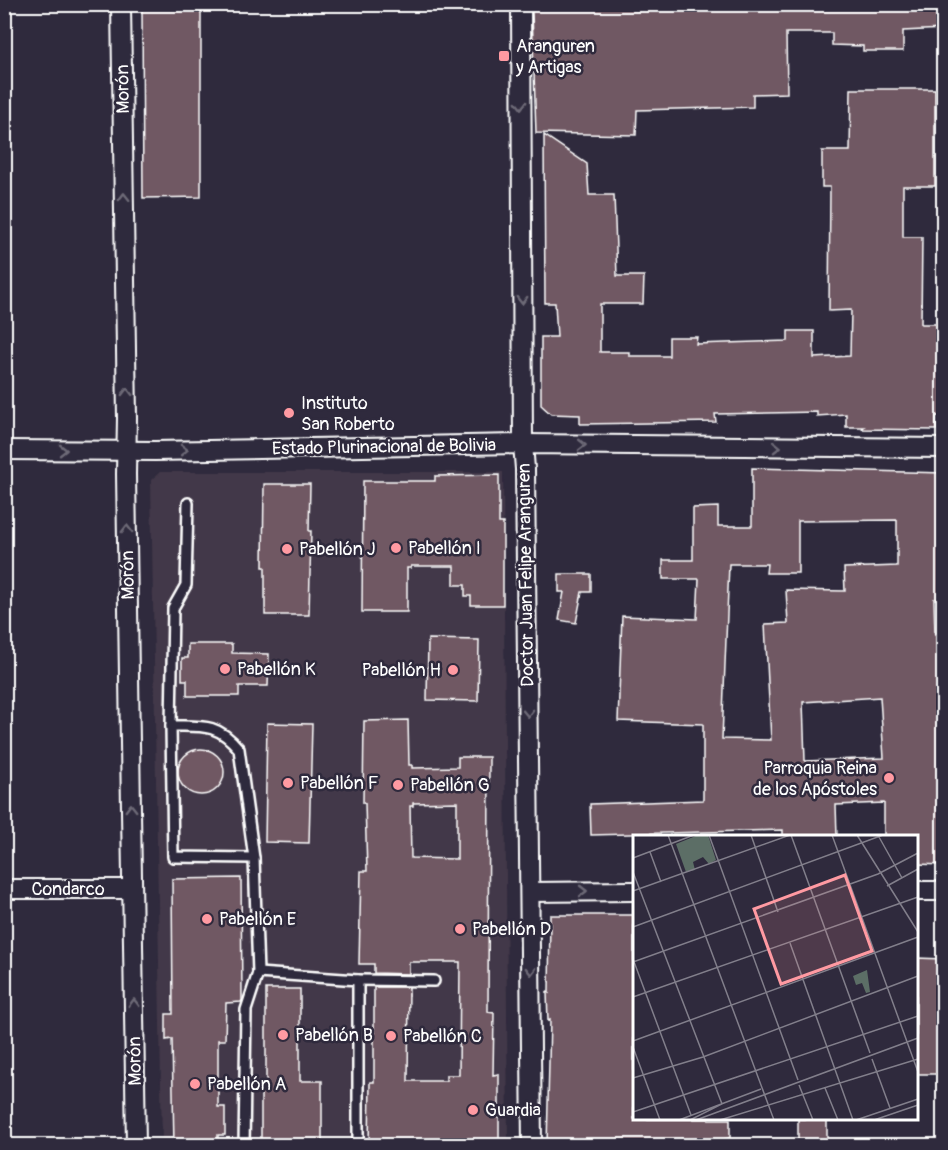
<svg xmlns="http://www.w3.org/2000/svg" width="948" height="1150" font-family="Pangolin,sans-serif">
<rect width="100%" height="100%" fill="#2f2a3d"/>
<filter id="ink" filterUnits="userSpaceOnUse"><feTurbulence type="fractalNoise" baseFrequency=".0167" numOctaves="2"/><feDisplacementMap in="SourceGraphic" scale="12" xChannelSelector="R" yChannelSelector="G"/><feConvolveMatrix kernelMatrix="1 2 1 2 8 2 1 2 1" color-interpolation-filters="sRGB"/></filter>
<g filter="url(#ink)">
<path fill="#423848" d="M160,472H503L508,1145H162L151,480Z"/>
<g fill="#705863" stroke="#fff" stroke-width="1.5" fill-rule="evenodd">
<path d="M646,4H815V7L876,8L944,5V29L903,31V51H863V46L832,45V33H786L787,93L753,94V107L637,110L636,135L536,133L532,11L536,5L594,6Z"/>
<path d="M142,5L201,6V197L143,198Z"/>
<path d="M851,89H935V186H903V237H922L921,324H944V416H936V430L862,429L864,427H846V414L817,416V412L715,414L716,422L580,424V415L551,414L541,405V337H557L555,303H545L544,135L587,164L589,195H614L617,276H644L643,304H600V352H629V356H669V337H697L696,344L788,341V331H814V358L850,356L851,310L829,311L830,187H822V151H850Z"/>
<path d="M752,468L944,473V599H934L935,635L944,634V747H941L944,865L916,864V837H884V803L836,805L837,837H783V830L591,835L590,804L703,800V724L618,721L622,616L697,619L699,579H663V560H693V508L718,507V526H752ZM897,520V566L844,568L845,591L786,590L788,623L765,624L771,740L722,739L729,564H767L766,573H798V521ZM880,697L884,758L805,761L803,702Z"/>
<path d="M499,475V523H503V605H471V596H465V585H454V566H411V568H407V612H362L363,481H435V476Z"/>
<path d="M264,484H310L309,531H311L309,615H265V567H263Z"/>
<path d="M559,574H591V592H582L576,623L559,620L564,592H559Z"/>
<path d="M428,639L479,640L478,701L427,700Z"/>
<path d="M188,644H232V653L269,654L268,686H239V696H187V680H182V658H188Z"/>
<path d="M408,720L409,765H412V768L458,767V757H489L488,1012L494,1013L493,1075L499,1074V1146H369L370,1082H374V987H409L408,1081H446V1075H459L460,962H409V974L374,973V964H359L361,871H367L365,803H363L364,721ZM457,802V859L411,858L410,806H413V803Z"/>
<path d="M267,723L312,724L309,843L265,842Z"/>
<circle cx="201" cy="772" r="23"/>
<path d="M241,878L242,1000L241,1002L226,1003L225,1040H218V1107H225V1135H218V1146H174L172,1039L166,1040V1014H173L172,879Z"/>
<path d="M550,915H634V1119H730V1138L725,1139V1146H547L550,1020L548,1021L547,992L549,993Z"/>
<path d="M916,958L944,959V1074H916Z"/>
<path d="M266,989H300V1081H322V1146H261V1083H266Z"/>
<rect x="798" y="1119" width="29" height="27"/>
</g>
<g fill="none" stroke-linecap="round" stroke-linejoin="round">
<g stroke="#fff" stroke-width="14">
<g id="service">
<path d="M188,503L186,585L173,608L171,726L173,857L254,858"/>
<path d="M171,726C202,726 218,723 239,749L254,858L258,973L246,1010L244,1146"/>
<path d="M258,973L358,980V1146"/>
<path d="M358,980L434,981"/>
</g>
</g>
<g stroke="#fff" stroke-width="22">
<g id="minor">
<path d="M121,4L127,418L126,474L136,1146"/>
<path d="M521,4L523,444L525,469L532,1146"/>
<path d="M4,450L155,451L523,444L944,448"/>
<path d="M4,889H132"/>
<path d="M916,891H944"/>
<path d="M531,892L634,891"/>
</g>
</g>
<use href="#service" stroke="#2f2a3d" stroke-width="9"/>
<use href="#minor" stroke="#2f2a3d" stroke-width="18"/>
</g>
<defs><path id="oneway-chevron" d="M-2-3.5L2.5 0L-2 3.5" fill="none" stroke-width="1.6" stroke-linecap="round" stroke-linejoin="round" transform="scale(1.5)"/></defs>
<g stroke="#6d6a77">
<use href="#oneway-chevron" transform="translate(521 105) rotate(90)"/>
<use href="#oneway-chevron" transform="translate(124 197) rotate(-91)"/>
<use href="#oneway-chevron" transform="translate(522 300) rotate(90)"/>
<use href="#oneway-chevron" transform="translate(127 392) rotate(-91)"/>
<use href="#oneway-chevron" transform="translate(582 445) rotate(1)"/>
<use href="#oneway-chevron" transform="translate(777 447) rotate(1)"/>
<use href="#oneway-chevron" transform="translate(63 450)"/>
<use href="#oneway-chevron" transform="translate(184 450) rotate(-1)"/>
<use href="#oneway-chevron" transform="translate(127 529) rotate(-91)"/>
<use href="#oneway-chevron" transform="translate(528 713) rotate(88)"/>
<use href="#oneway-chevron" transform="translate(131 808) rotate(-91)"/>
<use href="#oneway-chevron" transform="translate(583 891)"/>
<use href="#oneway-chevron" transform="translate(531 971) rotate(90)"/>
<use href="#oneway-chevron" transform="translate(134 1003) rotate(-91)"/>
</g>
</g>
<g fill="#ff9aa2" stroke="#2f2a3d" stroke-width="2">
<rect x="498" y="50" width="12" height="12" rx="3"/>
<circle cx="289" cy="413" r="6"/>
<circle cx="396" cy="548" r="6"/>
<circle cx="287" cy="549" r="6"/>
<circle cx="225" cy="669" r="6"/>
<circle cx="453" cy="670" r="6"/>
<circle cx="889" cy="778" r="6"/>
<circle cx="288" cy="783" r="6"/>
<circle cx="398" cy="785" r="6"/>
<circle cx="207" cy="919" r="6"/>
<circle cx="460" cy="929" r="6"/>
<circle cx="283" cy="1035" r="6"/>
<circle cx="391" cy="1036" r="6"/>
<circle cx="195" cy="1084" r="6"/>
<circle cx="473" cy="1110" r="6"/>
</g>
<g text-anchor="middle" dominant-baseline="central" stroke-width="5" stroke-linejoin="round" paint-order="stroke">
<g font-size="18" fill="#fff" stroke="#2f2a3d" text-anchor="start">
<text x="516" y="46">Aranguren<tspan x="516" dy="21">y Artigas</tspan></text>
<text x="301" y="403">Instituto<tspan x="301" dy="21">San Roberto</tspan></text>
<text x="408" y="548">Pabellón I</text>
<text x="299" y="549">Pabellón J</text>
<text x="237" y="669">Pabellón K</text>
<text x="441" y="670" text-anchor="end">Pabellón H</text>
<text x="877" y="768" text-anchor="end">Parroquia Reina<tspan x="877" dy="21">de los Apóstoles</tspan></text>
<text x="300" y="783">Pabellón F</text>
<text x="410" y="785">Pabellón G</text>
<text x="219" y="919">Pabellón E</text>
<text x="472" y="929">Pabellón D</text>
<text x="295" y="1035">Pabellón B</text>
<text x="403" y="1036">Pabellón C</text>
<text x="207" y="1084">Pabellón A</text>
<text x="485" y="1110">Guardia</text>
</g>
<g font-size="18" fill="#fff" stroke="#2f2a3d">
<text transform="translate(123 89) rotate(-91)">Morón</text>
<text transform="translate(384 447) rotate(-1)">Estado Plurinacional de Bolivia</text>
<text transform="translate(128 575) rotate(-91)">Morón</text>
<text transform="translate(526 575) rotate(-91)">Doctor Juan Felipe Aranguren</text>
<text x="68" y="889">Condarco</text>
<text transform="translate(135 1061) rotate(-91)">Morón</text>
</g>
</g>
<g transform="translate(633 835)">
<rect width="285" height="285" fill="#2f2a3d"/>
<path d="M65,0H75L83,25L76,29L70,22L60,27L62,35L53,37L43,9ZM234,135L237,157L233,158L229,148L223,150L220,141Z" fill="#5c6e66"/>
<path fill="none" stroke="#827f8b" stroke-width="1.5" d="M35,0L141,285M76,0L165,245M118,0L145,77M158,0L237,218M199,0L285,237M224,0L285,97M246,2L269,43M17,17L28,47M0,23L61,0M0,37L89,269L57,285M254,51L285,34M0,56L157,0M0,92L250,0M157,108L220,285M0,124L58,280M0,127L245,39L285,18M0,162L285,62M0,206L285,102M0,212L27,285M239,224L257,273M0,243L70,222L285,141M166,250L180,285M192,253L205,285M0,277L285,181M46,285L128,254M63,285L285,203M87,285L285,224M223,285L285,264M241,285L285,270"/>
<path fill="#ff9aa2" fill-opacity="0.15" stroke="#ff9aa2" stroke-width="3" d="M212,40L239,116L148,149L121,74Z"/>
<rect width="285" height="285" fill="none" stroke="#fff" stroke-width="3"/>
</g>
<rect width="948" height="1150" fill="none" stroke="#2f2a3d" stroke-width="24"/>
<rect x="12" y="12" width="924" height="1126" fill="none" stroke="#fff" stroke-width="2" filter="url(#ink)"/>
</svg>
